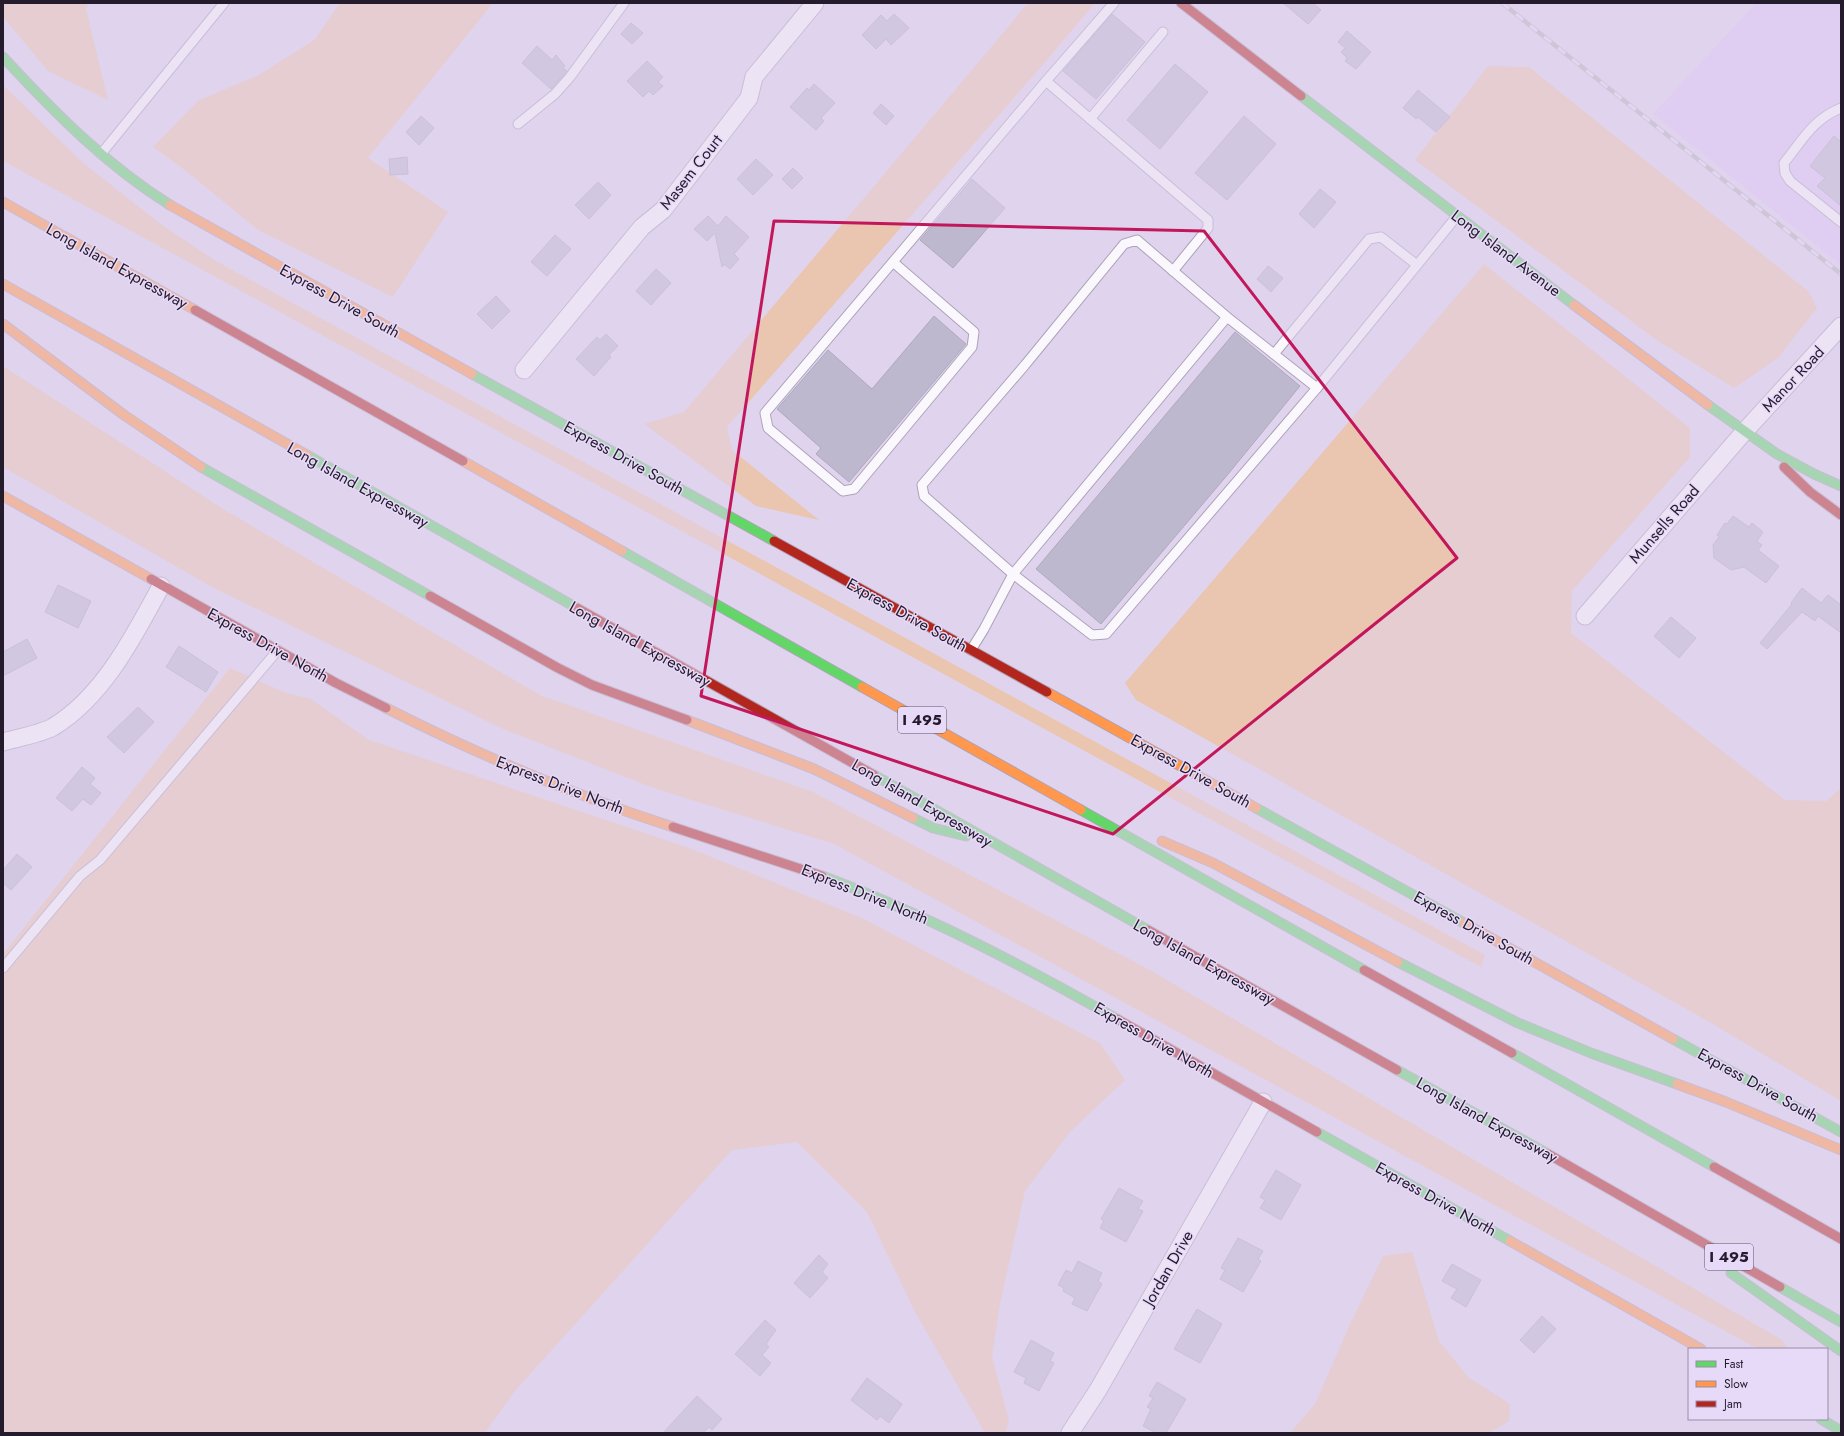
<svg xmlns="http://www.w3.org/2000/svg" width="1844" height="1436" font-family="Jost,sans-serif">
<rect width="100%" height="100%" fill="#e0d3ee"/>
<path fill="#ddc7f3" d="M1756,3H1841V265L1653,114Z"/>
<g fill="#eac5b0">
<path d="M3,3H89L86,9L108,100L48,71L3,17Z"/>
<path d="M340,3H493L368,158L448,212L393,297L258,230L186,171L153,147L199,100L259,75L314,40Z"/>
<path d="M1028,3H1095L1046,61L727,427L732,450L819,520L756,506L644,424L684,412Z"/>
<path d="M1488,66L1529,67L1808,291L1817,308L1778,358L1734,388L1658,341L1415,160Z"/>
<path d="M3,85L82,162L162,225L216,261L1485,955L1481,967L3,161Z"/>
<path d="M1484,264L1690,428V457L1572,591L1571,633L1785,800L1826,801L1841,788V1101L1713,1024L1136,700L1125,683Z"/>
<path d="M3,366L223,509L540,695L813,792L1150,970L1782,1340L1788,1349H1758L834,844L656,789L503,729L212,587L3,467Z"/>
<path d="M230,668L286,693L311,699L369,740L689,848L862,918L1100,1043L1125,1080L1070,1132L1025,1191L1000,1304L992,1356L1009,1421L1005,1433H985L915,1312L867,1212L797,1142L732,1150L514,1392L485,1433H3V954Z"/>
<path d="M1412,1252L1439,1341L1468,1377L1510,1404L1509,1421L1489,1433H1290L1315,1404L1350,1324L1383,1256Z"/>
</g>
<g fill="#beb8ce" stroke="#afa9be">
<path d="M1283,3H1313L1321,10L1308,24Z"/>
<path d="M894,14L909,28L891,45L886,39L876,49L862,35L881,15L887,21Z"/>
<path d="M1112,14L1145,42L1096,99L1063,71Z"/>
<path d="M631,23L643,33L632,44L621,34Z"/>
<path d="M1347,31L1371,52L1356,69L1345,61L1347,58L1341,52L1345,48L1338,42Z"/>
<path d="M537,46L552,60L556,55L565,66L563,68L567,71L551,89L522,63Z"/>
<path d="M647,61L663,77L658,82L663,86L653,95L649,91L643,97L627,81Z"/>
<path d="M1175,64L1208,92L1160,149L1127,120Z"/>
<path d="M814,84L835,103L821,118L824,121L816,130L790,107L807,88L809,90Z"/>
<path d="M1418,90L1450,117L1436,132L1418,117L1416,119L1403,108Z"/>
<path d="M881,104L894,116L886,125L873,113Z"/>
<path d="M421,116L434,128L419,145L406,132Z"/>
<path d="M1244,116L1276,144L1227,200L1195,173Z"/>
<path d="M1834,136L1841,142V206L1817,186L1825,178L1810,166Z"/>
<path d="M407,157L408,174L390,175L389,159Z"/>
<path d="M756,159L773,175L753,195L737,179Z"/>
<path d="M793,168L803,178L792,189L782,179Z"/>
<path d="M972,179L1005,208L953,268L920,240Z"/>
<path d="M598,182L611,195L589,219L575,205Z"/>
<path d="M1320,189L1336,202L1314,228L1299,214Z"/>
<path d="M708,216L718,226L726,216L749,237L734,254L739,259L730,269L724,264L722,267L715,233L707,241L694,229Z"/>
<path d="M555,235L571,249L547,276L531,262Z"/>
<path d="M1268,266L1283,278L1271,292L1257,279Z"/>
<path d="M656,269L671,283L651,305L636,291Z"/>
<path d="M496,296L510,311L492,329L477,314Z"/>
<path d="M934,316L966,344L849,482L816,454L821,448L777,409L828,350L872,389Z"/>
<path d="M1235,332L1300,386L1229,473L1101,624L1036,569Z"/>
<path d="M606,334L618,346L609,355L611,357L594,376L576,359L597,337L600,340Z"/>
<path d="M1733,516L1749,527L1752,523L1763,532L1757,541L1762,545L1758,550L1779,566L1766,583L1744,567L1731,570L1714,558L1713,545L1719,537L1717,535L1725,523L1727,524Z"/>
<path d="M58,585L91,601L78,628L45,612Z"/>
<path d="M1802,588L1821,603L1828,595L1841,605V633L1818,616L1815,621L1802,612L1767,649L1760,643L1792,604L1791,603Z"/>
<path d="M1671,617L1696,638L1679,658L1654,636Z"/>
<path d="M27,639L37,658L3,676V652Z"/>
<path d="M179,646L218,672L206,692L166,667Z"/>
<path d="M138,707L154,722L124,753L107,737Z"/>
<path d="M82,767L95,778L90,784L101,793L91,805L83,799L72,811L56,798Z"/>
<path d="M17,854L32,867L11,890L3,883V870Z"/>
<path d="M1276,1170L1301,1185L1281,1220L1260,1208L1265,1200L1260,1197Z"/>
<path d="M1119,1188L1143,1201L1138,1209L1143,1211L1126,1242L1100,1228L1104,1221L1101,1219Z"/>
<path d="M1238,1238L1263,1251L1258,1259L1261,1261L1243,1292L1220,1279L1225,1270L1221,1268Z"/>
<path d="M819,1255L828,1264L822,1272L828,1278L810,1298L794,1283Z"/>
<path d="M1078,1261L1102,1273L1098,1281L1102,1284L1087,1311L1072,1304L1075,1298L1063,1291L1064,1288L1058,1285L1066,1270L1072,1273Z"/>
<path d="M1452,1264L1481,1280L1466,1307L1451,1298L1457,1289L1442,1281Z"/>
<path d="M1197,1309L1222,1324L1200,1363L1174,1349Z"/>
<path d="M1542,1316L1556,1329L1534,1353L1520,1340Z"/>
<path d="M765,1320L776,1330L766,1344L769,1347L762,1355L771,1363L760,1376L735,1354Z"/>
<path d="M1031,1340L1054,1353L1050,1361L1054,1363L1039,1391L1024,1383L1026,1378L1014,1372Z"/>
<path d="M867,1378L902,1404L889,1423L880,1416L877,1420L851,1400Z"/>
<path d="M1157,1382L1186,1399L1166,1433H1156L1143,1426L1151,1409L1147,1407L1153,1398L1149,1396Z"/>
<path d="M697,1396L722,1419L712,1430L709,1427L703,1433H663Z"/>
</g>
<g fill="none" stroke-linecap="round" stroke-linejoin="round">
<g stroke="#ada3b8" stroke-width="11">
<g id="lane">
<path d="M1114,3L1046,81L1208,220V228L1173,271"/>
<path d="M1841,108C1813,119 1802,141 1784,163L1785,173L1790,181L1841,222"/>
<path d="M1090,119L1163,32"/>
<path d="M518,124L555,94L570,77L624,3"/>
<path d="M101,154L224,3"/>
<path d="M893,262L974,332L972,347L854,489L843,491L768,428L765,413L1046,81"/>
<path d="M1274,354L1369,239L1381,237L1417,265"/>
<path d="M1317,388L1457,216"/>
<path d="M971,650L984,629L1013,574L1227,317L1137,240L1124,244L1025,365L922,485L924,496L1013,574L1092,635L1106,634L1317,388L1227,317"/>
<path d="M3,968L80,876L100,860L278,650"/>
</g>
</g>
<g stroke="#ada3b8" stroke-width="19">
<g id="street">
<path d="M524,370L642,227L663,210L749,98L754,77L815,3"/>
<path d="M1585,616L1744,432L1841,326"/>
<path d="M3,742C17,738 40,734 53,727C103,697 134,636 161,586"/>
<path d="M1070,1433L1098,1390L1263,1102"/>
</g>
</g>
<g stroke="#ada3b8" stroke-width="11">
<g id="fast">
<path d="M3,57C54,112 106,165 170,205"/>
<path d="M1301,96L1574,305"/>
<path d="M472,374L774,541"/>
<path d="M1708,405L1777,454L1814,474L1841,486"/>
<path d="M307,455L577,608"/>
<path d="M201,467L430,596"/>
<path d="M622,551L862,687"/>
<path d="M874,775L1148,930"/>
<path d="M1256,808L1464,923"/>
<path d="M1081,810L1364,970"/>
<path d="M913,818L933,828L966,836"/>
<path d="M822,876C925,914 1022,965 1117,1019"/>
<path d="M1398,962L1518,1023L1591,1053L1677,1084"/>
<path d="M1673,1039L1841,1132"/>
<path d="M1512,1053L1714,1167"/>
<path d="M1397,1070L1548,1154"/>
<path d="M1317,1132L1510,1241"/>
<path d="M1731,1273L1841,1351"/>
<path d="M1780,1287L1841,1322"/>
<path d="M1821,1419L1841,1431"/>
</g>
</g>
<g stroke="#ada3b8" stroke-width="11">
<g id="slow">
<path d="M3,202L195,310"/>
<path d="M170,205L472,374"/>
<path d="M3,284L307,455"/>
<path d="M1574,305L1708,405"/>
<path d="M3,324L124,415L201,467"/>
<path d="M463,461L622,551"/>
<path d="M3,496L151,579"/>
<path d="M862,687L1081,810"/>
<path d="M1047,692L1256,808"/>
<path d="M386,708C477,754 576,796 673,827"/>
<path d="M687,720L814,769L913,818"/>
<path d="M1162,841L1213,863L1398,962"/>
<path d="M1464,923L1673,1039"/>
<path d="M1677,1084L1726,1102L1841,1150"/>
<path d="M1510,1241L1701,1349"/>
</g>
</g>
<g stroke="#ada3b8" stroke-width="11">
<g id="jam">
<path d="M1181,3L1301,96"/>
<path d="M195,310L463,461"/>
<path d="M1784,467L1810,492L1841,515"/>
<path d="M774,541L1047,692"/>
<path d="M151,579L336,683L386,708"/>
<path d="M430,596L558,668L592,685L687,720"/>
<path d="M577,608L874,775"/>
<path d="M673,827L822,876"/>
<path d="M1148,930L1397,1070"/>
<path d="M1364,970L1512,1053"/>
<path d="M1117,1019L1317,1132"/>
<path d="M1548,1154L1780,1287"/>
<path d="M1714,1167L1841,1239"/>
</g>
</g>
<use href="#lane" stroke="#faf8fc" stroke-width="9"/>
<use href="#street" stroke="#faf8fc" stroke-width="17"/>
<use href="#fast" stroke="#63d668" stroke-width="9"/>
<use href="#slow" stroke="#ff974d" stroke-width="9"/>
<use href="#jam" stroke="#b3261e" stroke-width="9"/>
<g stroke="#b8b5bb" stroke-width="4.5">
<path id="rail" d="M1502,3L1841,274"/>
</g>
<use href="#rail" stroke="#e7d9f8" stroke-width="3" stroke-dasharray="9" stroke-linecap="butt"/>
</g>
<path d="M0 0H1844V1436H0ZM774,221L1204,231L1457,558L1113,834L701,696Z" fill="#e0d3ee" fill-opacity=".55" fill-rule="evenodd"/>
<path fill="none" stroke="#c2185b" stroke-width="3" stroke-linejoin="round" d="M774,221L1204,231L1457,558L1113,834L701,696Z"/>
<g text-anchor="middle" dominant-baseline="central" stroke-width="3" stroke-linejoin="round" paint-order="stroke">
<g fill="#e7d9f8" stroke="#5e546a" stroke-width="1">
<rect x="898" y="707" width="48" height="26" rx="3"/>
<rect x="1705" y="1244" width="48" height="26" rx="3"/>
</g>
<g font-size="15" font-weight="bold" fill="#241b2d">
<text x="922" y="720">I 495</text>
<text x="1729" y="1257">I 495</text>
</g>
<g font-size="16" fill="#241b2d" stroke="#e7d9f8">
<text transform="translate(691 172) rotate(-52)">Masem Court</text>
<text transform="translate(1506 253) rotate(37)">Long Island Avenue</text>
<text transform="translate(117 266) rotate(29)">Long Island Expressway</text>
<text transform="translate(340 301) rotate(29)">Express Drive South</text>
<text transform="translate(1793 379) rotate(-47)">Manor Road</text>
<text transform="translate(624 458) rotate(29)">Express Drive South</text>
<text transform="translate(358 485) rotate(29)">Long Island Expressway</text>
<text transform="translate(1664 524) rotate(-49)">Munsells Road</text>
<text transform="translate(907 615) rotate(29)">Express Drive South</text>
<text transform="translate(640 644) rotate(29)">Long Island Expressway</text>
<text transform="translate(268 645) rotate(29)">Express Drive North</text>
<text transform="translate(1191 771) rotate(29)">Express Drive South</text>
<text transform="translate(560 785) rotate(21)">Express Drive North</text>
<text transform="translate(922 803) rotate(30)">Long Island Expressway</text>
<text transform="translate(865 894) rotate(22)">Express Drive North</text>
<text transform="translate(1474 928) rotate(29)">Express Drive South</text>
<text transform="translate(1204 962) rotate(29)">Long Island Expressway</text>
<text transform="translate(1154 1040) rotate(30)">Express Drive North</text>
<text transform="translate(1758 1085) rotate(29)">Express Drive South</text>
<text transform="translate(1487 1120) rotate(29)">Long Island Expressway</text>
<text transform="translate(1436 1199) rotate(29)">Express Drive North</text>
<text transform="translate(1168 1268) rotate(-60)">Jordan Drive</text>
</g>
</g>
<rect width="1844" height="1436" fill="none" stroke="#241b2d" stroke-width="8"/>
<rect x="1688" y="1348" width="140" height="72" fill="#e7d9f8" stroke="#998da7"/>
<rect x="1696" y="1361" width="20" height="6" fill="#63d668" stroke="#998da7"/>
<text x="1724" y="1368" font-size="12" fill="#241b2d">Fast</text>
<rect x="1696" y="1381" width="20" height="6" fill="#ff974d" stroke="#998da7"/>
<text x="1724" y="1388" font-size="12" fill="#241b2d">Slow</text>
<rect x="1696" y="1401" width="20" height="6" fill="#b3261e" stroke="#998da7"/>
<text x="1724" y="1408" font-size="12" fill="#241b2d">Jam</text>
</svg>
